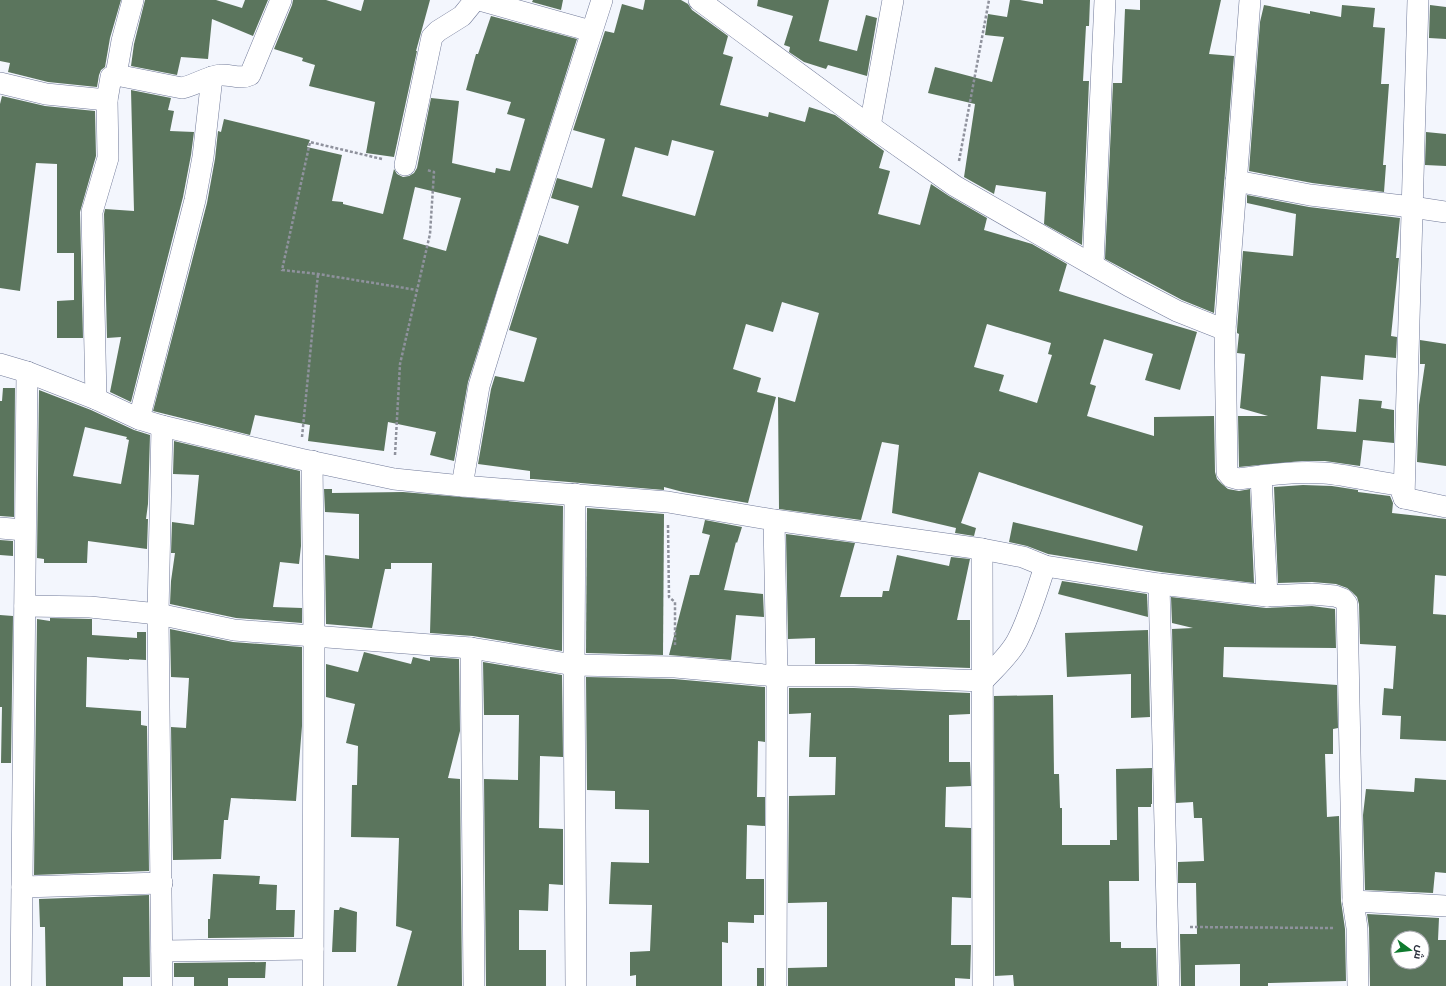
<svg xmlns="http://www.w3.org/2000/svg" width="1446" height="986" font-family="'Fira Sans Condensed',Cairo,sans-serif">
<rect width="100%" height="100%" fill="#f3f6fd"/>
<g fill="#5b755d" fill-rule="evenodd">
<path d="M0,0H121L110,38L105,67L101,70L99,75L97,87L48,82L8,72L10,63L0,61Z"/>
<path d="M145,0H216L242,8L245,0H268L253,36L212,19L208,59L181,57L177,75L131,66L134,44Z"/>
<path d="M293,0H326L361,11L364,0H430L416,51H417L394,157L366,153L375,102L309,86L315,65L302,61L303,58L274,49L292,5Z"/>
<path d="M533,0H563L561,10L532,2Z"/>
<path d="M645,0H681L688,4L692,10L728,36L723,54L733,57L720,105L768,117L769,112L805,122L809,107L835,115L884,151L879,168L890,171L878,214L920,225L931,184L949,196L987,218L984,230L1032,244L1067,264L1059,291L1197,332L1180,390L1145,380L1153,354L1104,339L1090,384L1096,386L1087,416L1154,436V417L1214,416L1215,472L1217,479L1222,484L1228,489L1239,491L1250,489L1254,583L1161,572L1048,554L1027,546L1009,542L1013,522L1137,551L1143,526L979,472L961,523L976,528L974,536L955,533L956,528L892,513L899,445L882,442L861,520L779,509L778,397L795,402L819,313L782,302L773,332L746,324L733,369L761,378L757,392L776,397L748,503L683,492L664,487V490L533,479H530V471L478,464L491,389L495,376L524,382L537,338L509,330L539,235L568,244L579,206L551,198L557,178L592,188L605,139L573,130L605,31L614,33L622,4L643,10ZM672,140L714,151L695,216L622,196L635,147L668,156ZM987,324L1051,343L1048,354L1052,355L1037,403L999,391L1004,375L974,367Z"/>
<path d="M758,0H829L819,41L857,51L866,15L877,18L867,76L828,65L826,69L804,62L789,52L790,47L784,45L793,16L757,6Z"/>
<path d="M1010,0H1020L1043,4V0H1090L1089,26H1086L1083,81H1089L1082,245L1044,224L1046,192L996,185L994,194L964,177L975,104L928,93L935,67L992,82L1004,37L985,35L988,14L1007,17Z"/>
<path d="M1140,0H1221L1209,54L1234,56L1214,313L1182,300L1105,259L1113,83H1122L1125,9L1140,10Z"/>
<path d="M1264,5L1310,14V11L1341,17L1342,5L1375,8L1373,27L1385,28L1381,84H1389L1383,165H1386L1384,192L1312,183L1249,171L1260,22Z"/>
<path d="M1430,5L1446,7V39L1429,38Z"/>
<path d="M491,16L577,39L468,382L454,461L430,455L436,432L388,422L384,451L308,441L310,425L255,415L250,435L153,411L207,203L215,159L218,131L221,132L224,119L310,140L307,147L342,155L332,201L343,202V204L383,214L394,169L397,174L403,177L409,176L414,173L417,168L431,98L459,101L452,163L495,173L496,168L510,171L525,119L507,114L511,102L466,90L476,54H478ZM415,187L461,198L446,251L403,239Z"/>
<path d="M131,90L171,98L168,110L174,111L170,131L194,132L191,155L183,197L131,402L110,392L121,337L107,338L104,214L105,209L134,211Z"/>
<path d="M2,96L45,106L95,111L96,156L80,212L83,338H57V301L74,300V253H57V164L36,163L20,291L0,288V104Z"/>
<path d="M1426,132L1446,134V166L1425,165Z"/>
<path d="M1247,195L1309,207L1400,218L1396,258H1399L1391,336L1397,337L1396,358L1365,355L1363,380L1321,376L1317,429L1356,432L1359,399L1382,401L1381,408L1394,410V443L1363,440L1360,466L1325,461H1302L1239,467L1238,416H1268L1240,408L1245,354L1237,353L1239,334L1237,333V330L1243,251L1293,256L1296,214L1247,203Z"/>
<path d="M1420,340L1446,344V466L1417,462L1419,405L1425,364H1420Z"/>
<path d="M3,388H15L14,517L0,516V401H2Z"/>
<path d="M39,390L91,410L134,430L150,435L148,504L146,519H148L147,549L88,541L87,563H44V559L37,558ZM85,427L127,437L126,439L129,440L121,484L73,476Z"/>
<path d="M174,441L300,471L301,546L299,564L280,562L273,607L302,608V623L236,618L170,604L171,581L175,553H171L172,522L194,525L199,475L173,474Z"/>
<path d="M1303,485L1332,486L1358,490V492L1390,496L1393,503L1392,513L1446,519V576L1435,575L1433,614L1446,615V741L1400,739L1401,716L1382,715L1384,688L1393,689L1396,646L1360,644L1359,604L1357,597L1352,592L1347,588L1336,584L1312,582L1278,583L1274,487Z"/>
<path d="M324,489H332V493L403,492L563,506L562,651L473,636L430,633L432,563H391V569H385L372,628L326,624L325,555L359,559V514L325,512Z"/>
<path d="M587,508L664,514L663,655L586,653Z"/>
<path d="M705,520L742,527L737,543L736,542L724,590L763,594L764,617L736,615L731,660L669,655L690,575H699L710,535L702,533Z"/>
<path d="M786,534L855,543L840,597H882L883,591H889L897,555L949,566L951,557L970,559L957,620H970V668L854,664H815V638L788,639Z"/>
<path d="M0,540L13,541V556L0,555Z"/>
<path d="M1062,581L1147,594L1148,617L1058,594Z"/>
<path d="M1171,597L1266,608L1312,606L1335,609L1336,648L1224,647L1223,677L1337,685L1338,728L1333,729V754H1325L1327,817L1339,816L1341,901L1345,929L1346,981L1268,983V986H1240V964L1195,965V986H1181L1180,934H1197L1196,883H1178V862L1204,861L1202,818H1194L1193,802L1176,803L1172,629L1193,628L1172,623Z"/>
<path d="M0,615L13,616L11,763H1L2,707H0Z"/>
<path d="M50,618L92,619V635L137,638V632H146V660L129,659V660L87,657L86,707L141,711V725L147,726L149,871L34,875L37,619L50,621Z"/>
<path d="M170,629L233,642L302,647V726L296,801L231,798L228,820H224L221,859L173,860L171,727L186,728L189,678L171,677Z"/>
<path d="M1148,630L1150,717L1131,718V674L1067,677L1065,633Z"/>
<path d="M364,652L411,664L413,657L430,661V657L459,659L460,731L448,778L460,779L462,986H397L412,931L396,926L399,838L351,837L352,785H357L358,746L346,743L355,704L326,697V664L358,672Z"/>
<path d="M483,662L562,675L563,757L540,756L539,828L563,829V885L549,884L548,911L519,910V950H546V986H486L484,779L518,780L519,715H484Z"/>
<path d="M586,677L674,679L765,687V742L758,741L757,797H765V826L747,825L746,879H764V915H754V923L728,922V943L722,942V986H636V975L630,976V952L650,951L652,905L609,904L611,862L649,863V810L615,809V791L587,790Z"/>
<path d="M789,688H854L970,693V714L949,715V762H970L971,786L946,787L945,827L971,828V898L952,897L951,945H971L970,979L955,978V986H788V968L827,967V902L788,903L789,796L835,795L836,757H809L811,713L789,714Z"/>
<path d="M1053,695L1054,774H1059L1060,808H1062V845H1110V840H1117L1116,769L1152,768V804H1151V807H1138L1139,881H1109L1110,942H1121V948H1156L1157,986H1014L1013,975L995,976L994,696Z"/>
<path d="M1415,778L1446,780V873L1435,872L1433,893L1365,890L1363,815L1366,789L1414,792Z"/>
<path d="M213,874L260,876L259,884L277,885L276,910H295L294,937L208,938V919H210Z"/>
<path d="M149,895L150,977H123V986H46L45,927H40L39,899Z"/>
<path d="M340,907L357,912L356,952H332L334,910H339Z"/>
<path d="M1367,914L1439,918L1438,940H1446V986H1370L1369,928ZM1398,938H1422V962H1398Z"/>
<path d="M266,962L265,978H228V986H194V977H174V963Z"/>
<rect x="757" y="968" width="7" height="18"/>
</g>
<g fill="none" stroke-linecap="round" stroke-linejoin="round">
<g stroke="#717a99" stroke-width="22">
<g id="street">
<path d="M479,0L591,31"/>
<path d="M699,0L870,126L955,186L1129,286L1177,311L1225,330"/>
<path d="M1250,0L1225,330L1227,472L1231,477L1238,479C1266,475 1295,471 1324,473C1349,475 1374,482 1399,485L1404,498L1446,507"/>
<path d="M116,75L122,41L133,0"/>
<path d="M0,83L46,94L107,100"/>
<path d="M870,126L893,0"/>
<path d="M405,165L432,37L438,31L462,16L475,0"/>
<path d="M1236,181L1310,195L1412,207L1446,212"/>
<path d="M1093,265L1105,0"/>
<path d="M0,364L27,372L96,399L139,419L162,426L300,459L394,479L462,486L668,502L774,520L982,549L1023,557L1045,566L1159,584L1267,596L1312,594L1335,596L1343,599L1347,604L1353,901L1357,928L1358,986"/>
<path d="M96,399L92,212L108,158L107,100L111,77L116,75L182,88C195,85 207,77 220,75C231,74 240,80 250,75L281,0"/>
<path d="M139,419L195,200L203,157L212,77"/>
<path d="M162,426L158,614L162,986"/>
<path d="M312,461L314,636L313,986"/>
<path d="M1261,476L1267,596"/>
<path d="M462,486L479,386L507,295L602,0"/>
<path d="M575,494L574,665L576,986"/>
<path d="M1404,498L1418,0"/>
<path d="M774,520L777,676L776,986"/>
<path d="M0,528L24,530"/>
<path d="M982,549L983,986"/>
<path d="M1159,584L1169,986"/>
<path d="M25,606L90,607L158,614L234,630L471,648L574,665L675,667L777,676H854L983,681C994,669 1009,656 1017,641C1029,618 1037,591 1045,566"/>
<path d="M471,648L474,986"/>
<path d="M22,887L162,883"/>
<path d="M1353,901L1446,906"/>
<path d="M162,951L313,949"/>
<path d="M21,986L27,372"/>
</g>
</g>
<g stroke="#8f929d" stroke-width="2.5" stroke-dasharray="3 2" stroke-linecap="butt">
<path d="M382,159L310,142L282,270L318,274L417,290"/>
<path d="M959,161L989,0"/>
<path d="M302,437L318,274"/>
<path d="M395,455L400,364L430,234L434,172L427,170"/>
<path d="M668,525L669,597L675,602V645"/>
<path d="M1190,927L1333,928"/>
</g>
<use href="#street" stroke="#fff" stroke-width="21"/>
</g>
<g transform="translate(1410 950) rotate(105)"><circle r="19" fill="#ffffff" stroke="#abacb2"/>
<path d="M0-3L7 15L0 10L-7 15Z" fill="#0f7a2e"/>
<text y="-6" font-size="11" font-weight="bold" text-anchor="middle" fill="#2c303e">ش</text>
</g>
</svg>
